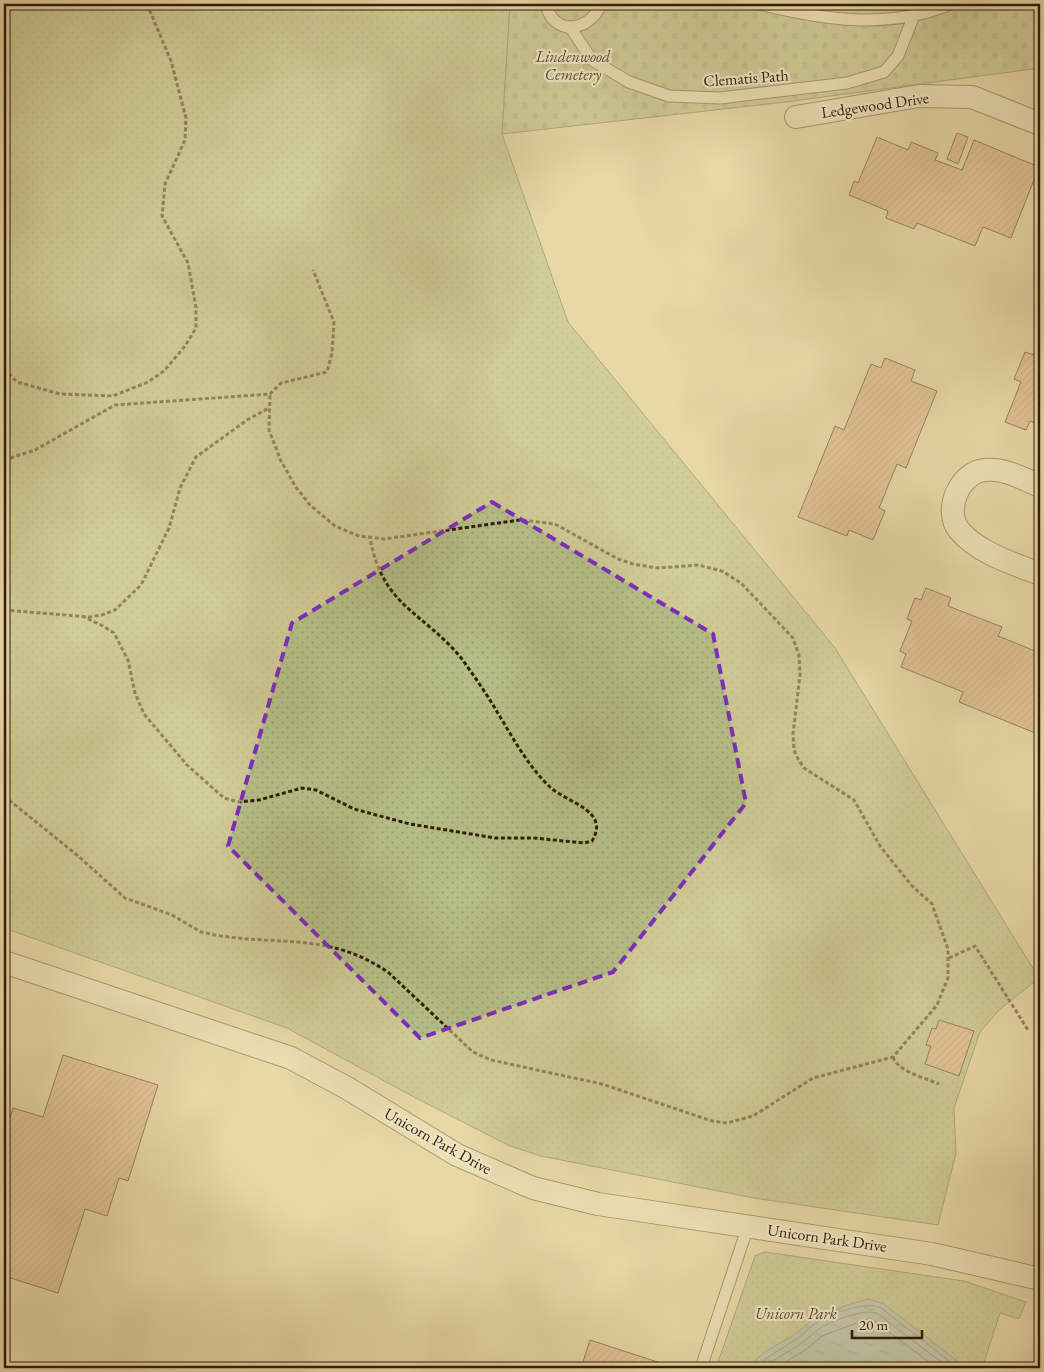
<svg xmlns="http://www.w3.org/2000/svg" width="1044" height="1372" font-family="'EB Garamond',serif">
<defs>
<pattern id="grass-dots" width="8" height="8" patternUnits="userSpaceOnUse" patternTransform="scale(1.25)"><rect width="8" height="8" fill="#b5bf87"/><path d="M2 2h.1M6 6h.1" fill="none" stroke="#9ca473" stroke-width="1.8" stroke-linecap="round"/></pattern>
<pattern id="cemetery-stones" width="16" height="16" patternUnits="userSpaceOnUse" patternTransform="scale(1.25)"><rect width="16" height="16" fill="#b5bf87"/><path d="M2 7V4a2 2 0 0 1 4 0v3zM10 15v-3a2 2 0 0 1 4 0v3z" fill="#9ca473"/></pattern>
<pattern id="water-ripples" width="26" height="14" patternUnits="userSpaceOnUse" patternTransform="scale(1.25)"><rect width="26" height="14" fill="#9db6b4"/><path d="M2 4q2-2 4 0t4 0M15 11q2-2 4 0t4 0" fill="none" stroke="#819390"/></pattern>
<pattern id="building-hatch" width="6" height="6" patternUnits="userSpaceOnUse" patternTransform="scale(1.25)"><rect width="6" height="6" fill="#dead83"/><path d="M-1 1l2-2M0 6l6-6M5 7l2-2" fill="none" stroke="#bf9470"/></pattern>
</defs>
<rect width="100%" height="100%" fill="#e7d8a6"/>
<filter id="stains"><feTurbulence type="fractalNoise" baseFrequency=".004" numOctaves="4"/><feColorMatrix values="0 0 0 0 .2 0 0 0 0 .09 0 0 0 0 .02 0 0 0 .5 -.17"/></filter>
<radialGradient id="worn" r=".72"><stop offset=".6" stop-color="#630" stop-opacity="0"/><stop offset="1" stop-color="#630" stop-opacity=".3"/></radialGradient>
<g fill="url(#grass-dots)" stroke="#746d46">
<path d="M4,4H510L502,134L568,322L835,648L1039,978L1000,1009L980,1032L954,1108L956,1153L938,1225L754,1198L541,1156L510,1146L412,1096L287,1028L4,928Z"/>
<path d="M765,1252L964,1281L1026,1302L1019,1319L1000,1313L982,1368H716L755,1256Z"/>
</g>
<path fill="url(#cemetery-stones)" stroke="#746d46" d="M510,4H1040V68L786,102L502,134Z"/>
<path fill="url(#water-ripples)" stroke="#72786e" d="M869,1299L884,1304L966,1368H747L766,1351L794,1335L812,1320L847,1305Z"/>
<g fill="none" stroke-linecap="round" stroke-linejoin="round">
<g stroke="#68685d" stroke-width="1">
<path d="M754,1368C767,1357 781,1349 795,1340C802,1336 807,1330 813,1325C827,1315 866,1300 881,1308L958,1368"/>
<path d="M764,1368C775,1358 787,1353 799,1345C806,1341 811,1335 817,1330C829,1322 865,1307 878,1314L949,1368"/>
<path d="M775,1368L804,1351L822,1336L870,1318L937,1368"/>
</g>
</g>
<g fill="url(#building-hatch)" stroke="#321b06">
<path d="M957,133L968,137L958,164L947,159Z"/>
<path d="M877,137L908,150L911,142L938,153L935,160L962,170L974,140L1039,167L1011,238L983,227L975,246L917,223L914,229L886,218L888,211L849,195L854,181L858,183Z"/>
<path d="M1040,347V425L1030,421L1026,430L1005,422L1021,382L1014,379L1025,352L1037,356Z"/>
<path d="M885,358L915,370L911,381L937,391L906,468L897,464L879,508L885,511L873,540L849,530L847,536L798,517L835,426L844,430L871,364L881,368Z"/>
<path d="M926,588L951,598L948,606L1002,627L998,636L1040,653V735L959,702L963,692L901,667L906,654L900,651L912,621L907,619L915,598L921,600Z"/>
<path d="M939,1020L974,1031L959,1076L925,1064L931,1046L926,1045L932,1028L936,1029Z"/>
<path d="M63,1055L158,1085L128,1181L119,1178L107,1216L85,1209L58,1293L4,1276V1137L13,1108L43,1117Z"/>
<path d="M590,1340L673,1367L672,1368H581Z"/>
</g>
<g fill="none" stroke-linecap="round" stroke-linejoin="round">
<g stroke="#5f4a2e" stroke-width="13">
<g id="service">
<path d="M546,4C553,37 590,32 601,4"/>
<path d="M760,4C824,20 888,30 951,4"/>
<path d="M570,27L592,60L629,82L669,96L720,98L847,83L884,72L898,56L914,15"/>
<path d="M701,1368L748,1226"/>
</g>
</g>
<g stroke="#5f4a2e" stroke-width="24">
<g id="minor">
<path d="M796,117L919,96L972,97L1040,124"/>
<path d="M1040,486C1023,479 1005,468 985,470C960,472 943,510 959,530C978,553 1014,564 1040,574"/>
<path d="M4,962L291,1058L347,1088L457,1155L533,1188L598,1204L932,1254L1040,1279"/>
</g>
</g>
<g stroke="#321b06" stroke-width="3" stroke-dasharray="4 2.5" stroke-linecap="butt">
<path d="M4,369L17,382L60,394L113,396L148,382L164,371L185,346L196,328V308L188,263L162,216L165,184L185,140L186,118L171,61L147,4"/>
<path d="M4,460L35,450L115,405L270,394L281,383L327,372L332,353L334,322L313,270"/>
<path d="M4,610L89,617L102,615L115,610L141,585L169,528L180,488L196,457L247,420L269,408"/>
<path d="M82,616L103,626L114,633L128,660L135,693L144,714L187,765L224,798L239,802L259,800L302,788L316,790L354,809L410,824L495,838H534L584,843L592,841C611,810 566,803 549,786C527,765 512,736 496,710C486,693 474,676 462,659C423,611 383,608 370,538"/>
<path d="M4,796L77,855L125,898L172,915L201,932L215,935C280,946 331,932 389,973L473,1052L491,1060L602,1084L712,1121L727,1123L753,1116L813,1078L893,1057L937,1005L948,978V949L932,904L912,886L880,846L854,800L804,768L798,759L794,750L793,734L800,675L799,655L793,638L741,583L722,571L698,565L657,568L633,564L618,559L555,524L520,520L384,539L359,536L335,526L310,505L295,486L281,461L269,430L270,394"/>
<path d="M949,958L975,946L1028,1030"/>
<path d="M893,1057C898,1072 926,1078 939,1084"/>
</g>
<use href="#service" stroke="#efe6c5" stroke-width="11"/>
<use href="#minor" stroke="#efe6c5" stroke-width="22"/>
</g>
<path d="M0 0H1044V1372H0ZM492,502L713,634L746,803L613,972L420,1038L228,846L292,623Z" fill="#e7d8a6" fill-opacity=".55" fill-rule="evenodd"/>
<path fill="none" stroke="#7b2cbf" stroke-width="4" stroke-dasharray="10 6" stroke-linejoin="round" d="M492,502L713,634L746,803L613,972L420,1038L228,846L292,623Z"/>
<g text-anchor="middle" dominant-baseline="central" stroke-width="4.5" stroke-linejoin="round" paint-order="stroke">
<g font-size="16" font-style="italic" fill="#594c2d" stroke="#efe6c5">
<text x="573" y="56">Lindenwood<tspan x="573" dy="18">Cemetery</tspan></text>
<text x="796" y="1313">Unicorn Park</text>
</g>
<g font-size="16" fill="#321b06" stroke="#efe6c5">
<text transform="translate(746 78) rotate(-4)">Clematis Path</text>
<text transform="translate(875 105) rotate(-8)">Ledgewood Drive</text>
<text transform="translate(438 1141) rotate(29)">Unicorn Park Drive</text>
<text transform="translate(827 1238) rotate(8)">Unicorn Park Drive</text>
</g>
</g>
<rect width="1044" height="1372" fill="none" stroke="#e7d8a6" stroke-width="20"/>
<rect x="5" y="5" width="1034" height="1362" fill="none" stroke="#321b06" stroke-width="2.5"/>
<rect x="10" y="10" width="1024" height="1352" fill="none" stroke="#321b06"/>
<path d="M852 1330v8h70v-8" fill="none" stroke="#321b06" stroke-width="2.5"/>
<text x="859" y="1330" font-size="15" fill="#321b06" stroke="#efe6c5" stroke-width="4" paint-order="stroke">20 m</text>
<rect width="100%" height="100%" filter="url(#stains)"/>
<rect width="100%" height="100%" fill="url(#worn)"/>
</svg>
